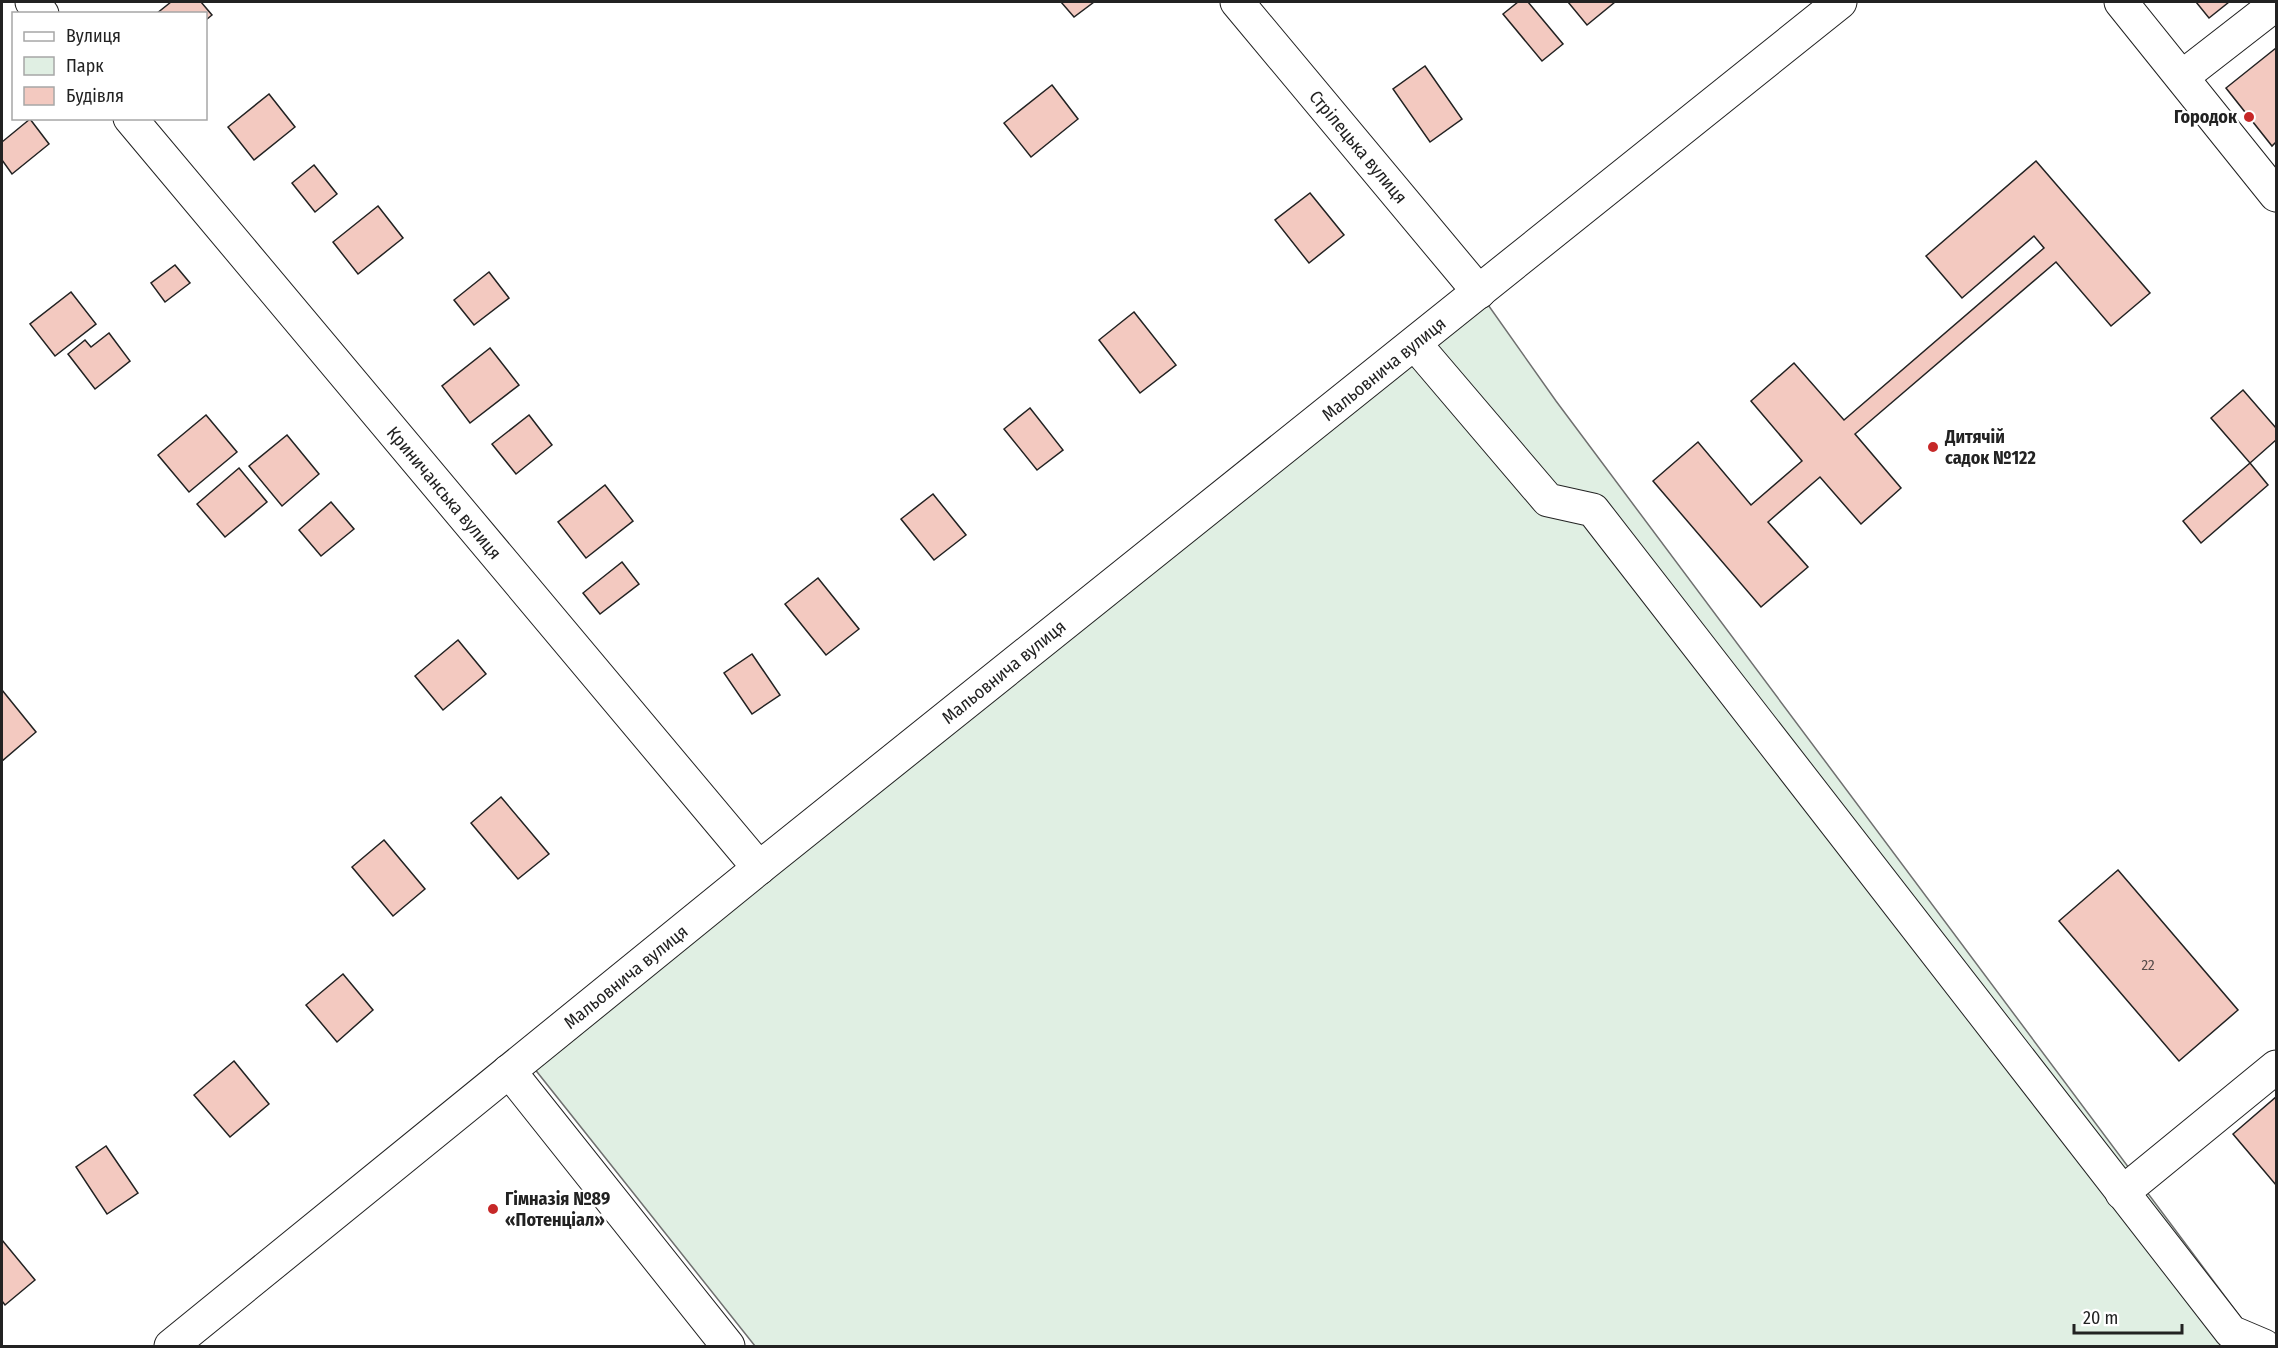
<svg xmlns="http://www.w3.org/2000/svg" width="2278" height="1348" font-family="'Fira Sans Condensed',sans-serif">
<rect width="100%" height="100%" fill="#fff"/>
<path fill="#e0efe3" stroke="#6f6f6f" stroke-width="1.5" d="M1479,292L1556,401L2262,1346H755L526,1058Z"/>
<g fill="#f3c9c0" stroke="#222" stroke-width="1.5">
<path d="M171,2H201L212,15L206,20V14H156Z"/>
<path d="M1061,2H1094L1074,17Z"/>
<path d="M1518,2H1528L1563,44L1542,61L1503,14Z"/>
<path d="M1568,2H1615L1587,25Z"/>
<path d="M2196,2H2229L2209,18Z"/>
<path d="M2276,48V142L2272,146L2226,88Z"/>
<path d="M1425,66L1462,119L1430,142L1393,89Z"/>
<path d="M1052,85L1078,119L1031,157L1004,123Z"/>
<path d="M269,94L295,127L254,160L228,127Z"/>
<path d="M30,119L49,144L12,174L2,160V142Z"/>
<path d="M2036,161L2150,293L2111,326L2056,262L1855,434L1901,488L1861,524L1820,477L1768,522L1808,567L1761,607L1653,481L1698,442L1751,505L1802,461L1751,401L1794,363L1844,420L2044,248L2034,236L1962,298L1926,256Z"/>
<path d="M314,165L337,194L315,212L292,183Z"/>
<path d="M1310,193L1344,235L1309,263L1275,220Z"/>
<path d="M378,206L403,238L358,274L333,242Z"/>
<path d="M175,265L190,283L165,302L151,283Z"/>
<path d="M489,272L509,298L474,325L454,300Z"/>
<path d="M71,292L96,324L55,356L30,324Z"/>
<path d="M1134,312L1176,365L1140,393L1099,340Z"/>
<path d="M109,333L130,361L95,389L68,354L85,340L91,347Z"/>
<path d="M490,348L519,385L470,423L442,386Z"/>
<path d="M2243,390L2276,428V440L2250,463L2211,418Z"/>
<path d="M1030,408L1063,450L1037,470L1004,429Z"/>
<path d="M206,415L237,452L189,492L158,455Z"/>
<path d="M529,415L552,445L516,474L492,444Z"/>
<path d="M287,435L319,474L282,506L249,466Z"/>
<path d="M2250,463L2268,485L2201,543L2183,521Z"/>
<path d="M239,468L267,502L225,537L197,504Z"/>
<path d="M605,485L633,521L586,558L558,522Z"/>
<path d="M933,494L966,535L934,560L901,519Z"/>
<path d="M331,502L354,529L321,556L299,530Z"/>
<path d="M622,562L639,584L600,614L583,593Z"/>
<path d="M818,578L859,629L826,655L785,604Z"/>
<path d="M458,640L486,674L443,710L415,676Z"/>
<path d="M752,654L780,695L752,714L724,673Z"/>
<path d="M2,690L36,732L2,761Z"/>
<path d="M501,797L549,854L518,879L471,823Z"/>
<path d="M384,840L425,889L393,916L352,867Z"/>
<path d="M2118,870L2238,1010L2179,1061L2059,921Z"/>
<path d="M343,974L373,1010L337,1042L306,1005Z"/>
<path d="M234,1061L269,1104L230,1137L194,1095Z"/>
<path d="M2276,1097V1185L2233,1134Z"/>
<path d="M106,1146L138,1193L107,1214L76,1167Z"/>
<path d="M2,1240L35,1280L5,1305L2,1301Z"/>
</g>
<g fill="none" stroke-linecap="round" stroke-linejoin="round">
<g stroke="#222" stroke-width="35">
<g id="minor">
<path d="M32,2L42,14"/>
<path d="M1237,2L1479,292"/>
<path d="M2121,2L2276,195"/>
<path d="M2182,77L2276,4"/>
<path d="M130,118L759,868"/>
<path d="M1415,344L1548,500L1593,510L2231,1332L2264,1346"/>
<path d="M509,1071L728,1346"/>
<path d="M2122,1193L2276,1067"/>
<path d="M171,1346L759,868L1840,2"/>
</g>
</g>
<use href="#minor" stroke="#fff" stroke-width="33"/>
</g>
<g fill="#c62828" stroke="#fff" stroke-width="2">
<circle cx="2249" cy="117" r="6"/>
<circle cx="1933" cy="447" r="6"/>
<circle cx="493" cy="1209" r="6"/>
</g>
<g text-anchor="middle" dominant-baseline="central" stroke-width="4.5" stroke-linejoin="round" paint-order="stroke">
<g font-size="15" fill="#564c4a">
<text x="2148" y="965">22</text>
</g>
<g font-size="18" font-weight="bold" fill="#222" stroke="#fff" text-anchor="start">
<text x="2237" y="117" text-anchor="end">Городок</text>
<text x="1945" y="437">Дитячій<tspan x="1945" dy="21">садок №122</tspan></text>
<text x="505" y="1199">Гімназія №89<tspan x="505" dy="21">«Потенціал»</tspan></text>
</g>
<g font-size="18" fill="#222" stroke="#fff">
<text transform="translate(1358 147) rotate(50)">Стрілецька вулиця</text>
<text transform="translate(1384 369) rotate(-39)">Мальовнича вулиця</text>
<text transform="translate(444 493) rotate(50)">Криничанська вулиця</text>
<text transform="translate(1004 672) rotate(-39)">Мальовнича вулиця</text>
<text transform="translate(626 977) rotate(-39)">Мальовнича вулиця</text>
</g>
</g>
<rect width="2278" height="1348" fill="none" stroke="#222222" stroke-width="6"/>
<rect x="12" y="12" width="195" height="108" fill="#ffffff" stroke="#a7a7a7" stroke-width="1.5"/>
<rect x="24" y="32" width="30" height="9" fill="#ffffff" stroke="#a7a7a7" stroke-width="1.5"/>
<text x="66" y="42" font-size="18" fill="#222222">Вулиця</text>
<rect x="24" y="57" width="30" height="18" fill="#e0efe3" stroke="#a7a7a7" stroke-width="1.5"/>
<text x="66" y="72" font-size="18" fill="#222222">Парк</text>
<rect x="24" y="87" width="30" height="18" fill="#f3c9c0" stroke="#a7a7a7" stroke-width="1.5"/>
<text x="66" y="102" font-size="18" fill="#222222">Будівля</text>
<path d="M2074 1324v9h108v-9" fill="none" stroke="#222222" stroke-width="3"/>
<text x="2083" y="1324" font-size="18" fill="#222222" stroke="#ffffff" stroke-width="4.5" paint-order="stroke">20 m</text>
</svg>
